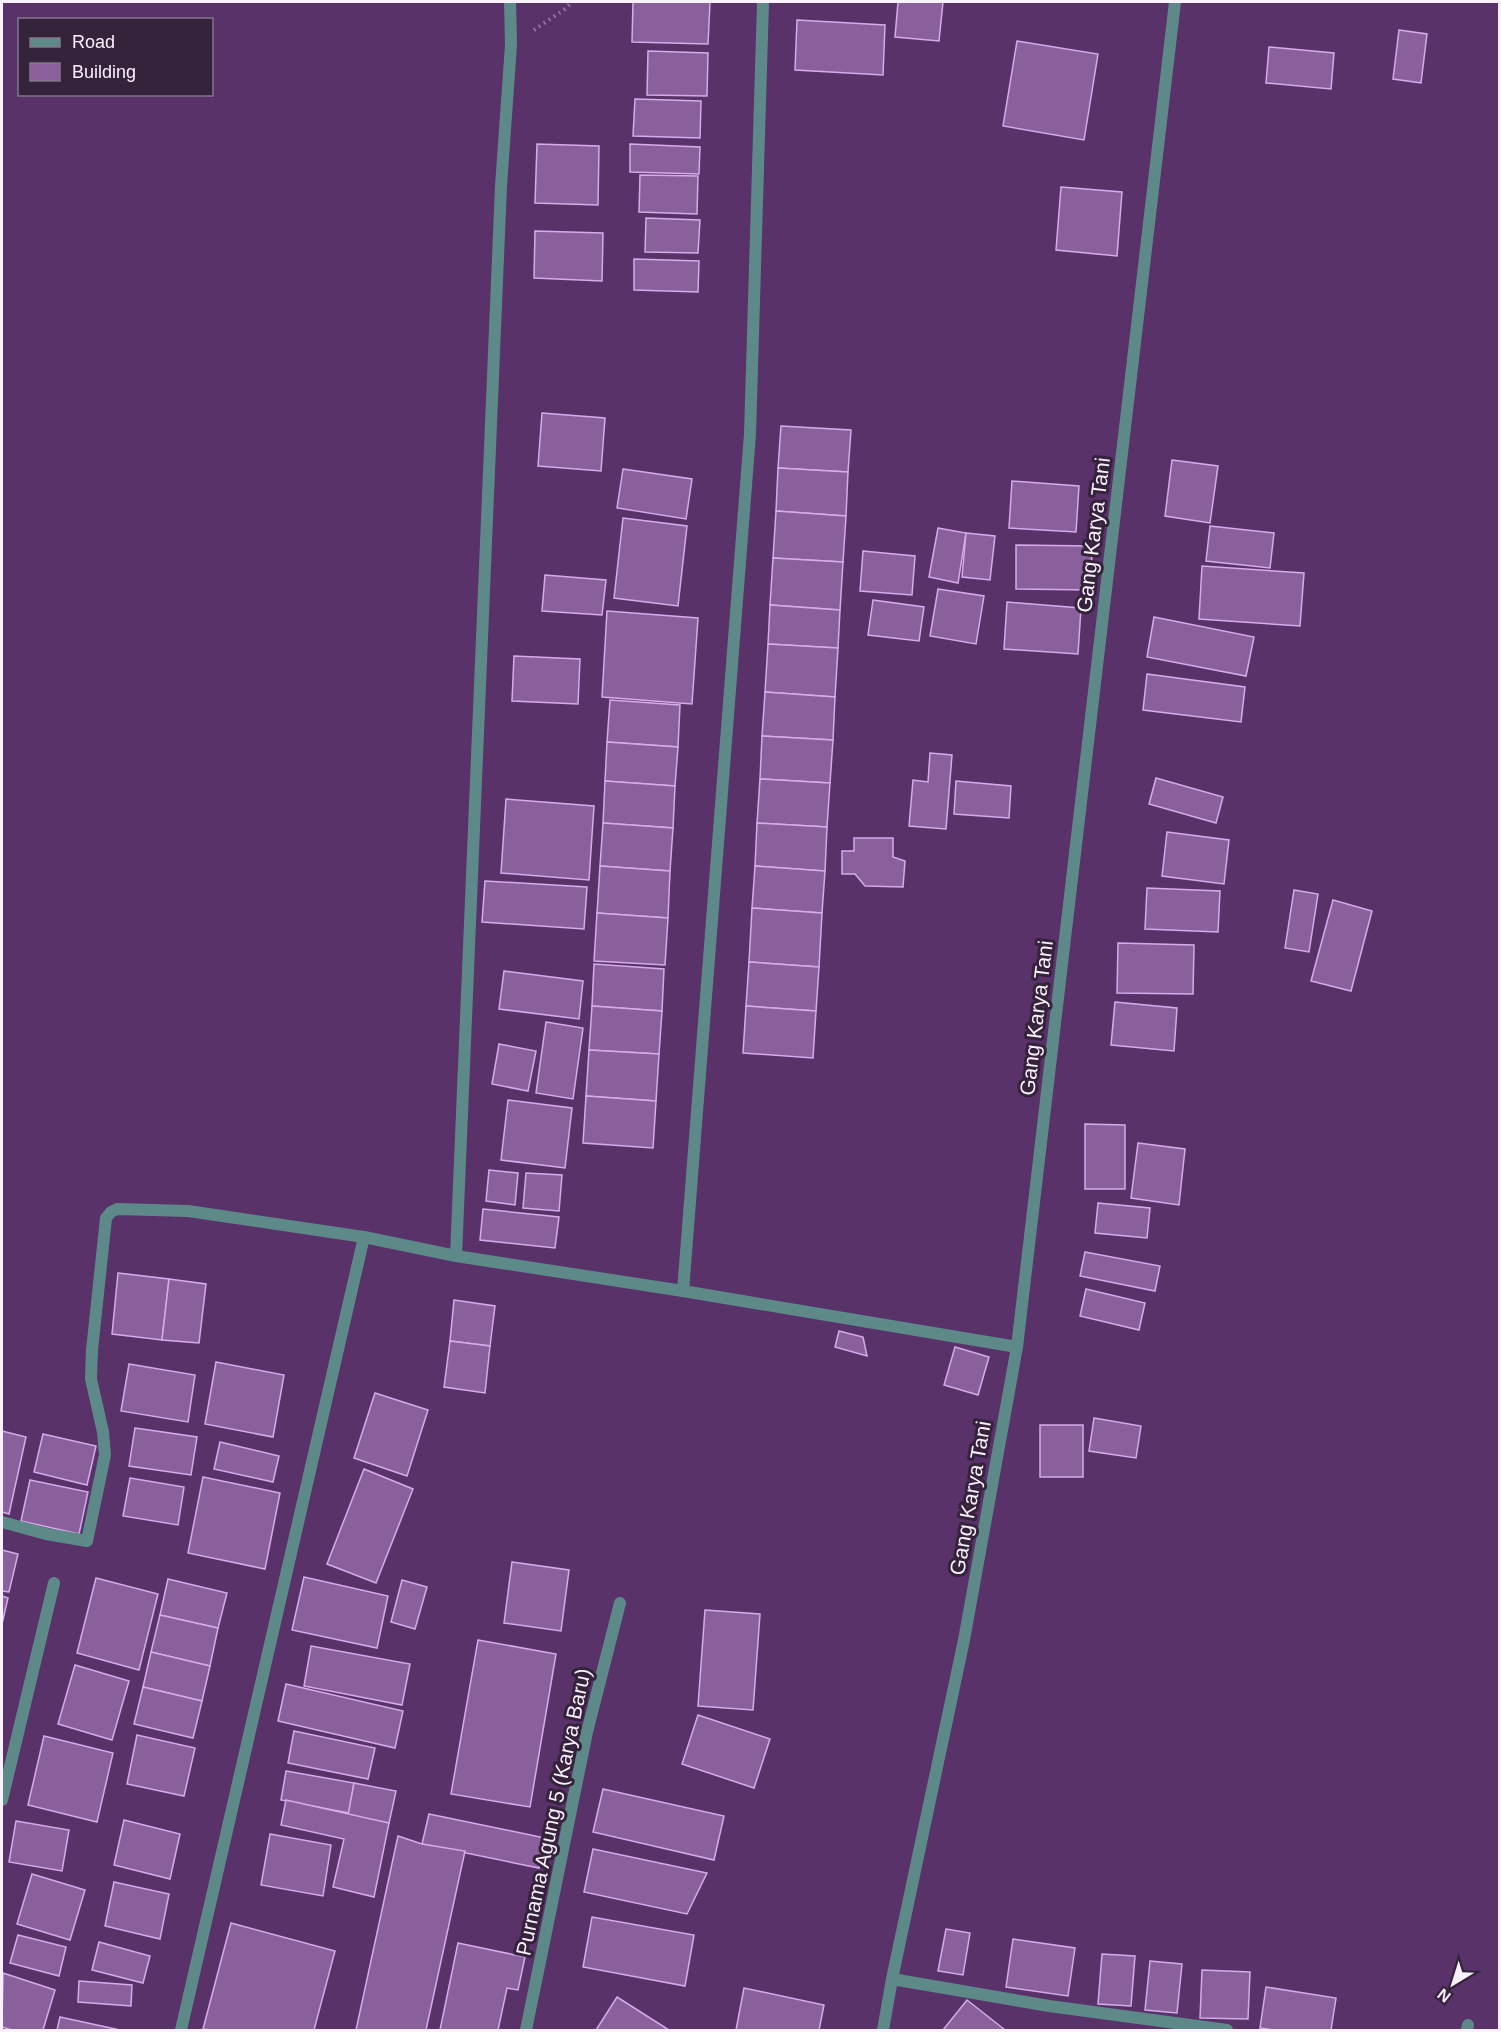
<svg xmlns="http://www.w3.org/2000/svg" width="1501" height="2032" font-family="Arial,sans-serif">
<rect width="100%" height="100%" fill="#593269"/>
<g fill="#89609b" stroke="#d6abeb" stroke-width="1.5">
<path d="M633,2H710L708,44L632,42Z"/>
<path d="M898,2H943L939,41L895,37Z"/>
<path d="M797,20L885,25L883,75L795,70Z"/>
<path d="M1399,30L1427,34L1421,83L1393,79Z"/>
<path d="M1017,41L1098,54L1084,140L1003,126Z"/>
<path d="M1269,47L1334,53L1331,89L1266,83Z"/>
<path d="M648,51L708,53L707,96L647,95Z"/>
<path d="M635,99L701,101L700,138L633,136Z"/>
<path d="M537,144L599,146L598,205L535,203Z"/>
<path d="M630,144L700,147L699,174L630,172Z"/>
<path d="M640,175L698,176L697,214L639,212Z"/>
<path d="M1061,187L1122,192L1117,256L1056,250Z"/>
<path d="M646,218L700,220L698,253L645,252Z"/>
<path d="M535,231L603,233L602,281L534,278Z"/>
<path d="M634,259L699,261L698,292L634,290Z"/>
<path d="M542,413L605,418L601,471L538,466Z"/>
<path d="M781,426L851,430L848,472L778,468Z"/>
<path d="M1172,460L1218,466L1210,523L1165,516Z"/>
<path d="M778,468L848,472L846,516L776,511Z"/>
<path d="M623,469L692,479L686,519L617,508Z"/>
<path d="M1012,481L1079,486L1076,532L1009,528Z"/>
<path d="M776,511L846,516L843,562L773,558Z"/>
<path d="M623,518L687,526L678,606L614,598Z"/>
<path d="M1210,526L1274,533L1270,568L1206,561Z"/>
<path d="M938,528L966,533L958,583L929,577Z"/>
<path d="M966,533L995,536L990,580L962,577Z"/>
<path d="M1016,545L1092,546L1091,590L1016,589Z"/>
<path d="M863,551L915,556L912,595L860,591Z"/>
<path d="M773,558L843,562L840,610L770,605Z"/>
<path d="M1202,566L1304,573L1300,626L1199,619Z"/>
<path d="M545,575L606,580L602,615L542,611Z"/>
<path d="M938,589L984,596L976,644L930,636Z"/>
<path d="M873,600L924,607L919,641L868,635Z"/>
<path d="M1007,602L1081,608L1078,654L1004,649Z"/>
<path d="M770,605L840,610L838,648L768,644Z"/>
<path d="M607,611L698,618L692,704L602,697Z"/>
<path d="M1154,617L1254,637L1246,676L1147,657Z"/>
<path d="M768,644L838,648L835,697L765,692Z"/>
<path d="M514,656L580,659L578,704L512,701Z"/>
<path d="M1147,674L1245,687L1241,722L1143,710Z"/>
<path d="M765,692L835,697L833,740L762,736Z"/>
<path d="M610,700L680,705L678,747L607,742Z"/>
<path d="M762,736L833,740L830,783L760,779Z"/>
<path d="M607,742L678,747L675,786L605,781Z"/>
<path d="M930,753L952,755L946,829L909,826L913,780L928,782Z"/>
<path d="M1156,778L1223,797L1216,823L1149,804Z"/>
<path d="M760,779L830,783L827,827L757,823Z"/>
<path d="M605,781L675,786L673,828L603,823Z"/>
<path d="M956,781L1011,786L1009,818L954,814Z"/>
<path d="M506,799L594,806L589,880L501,873Z"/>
<path d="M603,823L673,828L670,871L600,866Z"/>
<path d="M757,823L827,827L825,871L755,866Z"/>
<path d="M1167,832L1229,840L1224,884L1162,876Z"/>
<path d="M854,838H893V857L905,861L903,887L865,886L855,874H842V851H854Z"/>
<path d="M600,866L670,871L668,918L597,913Z"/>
<path d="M755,866L825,871L822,913L752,908Z"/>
<path d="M485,881L587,887L584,929L482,922Z"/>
<path d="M1147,888L1220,891L1218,932L1145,929Z"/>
<path d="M1294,890L1318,894L1309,952L1285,948Z"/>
<path d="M1333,900L1372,911L1351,991L1311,981Z"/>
<path d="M752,908L822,913L819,967L749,962Z"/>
<path d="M597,913L668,918L665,965L594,961Z"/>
<path d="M1118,943L1194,945L1193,994L1117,993Z"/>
<path d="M749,962L819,967L816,1011L746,1006Z"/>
<path d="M594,964L664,969L662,1011L592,1006Z"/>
<path d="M504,971L583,981L579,1019L499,1009Z"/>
<path d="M1115,1002L1177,1008L1174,1051L1111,1045Z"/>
<path d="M592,1006L662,1011L659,1054L589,1050Z"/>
<path d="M746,1006L816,1011L813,1058L743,1053Z"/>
<path d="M546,1022L583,1028L573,1099L536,1093Z"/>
<path d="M499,1044L536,1051L528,1091L492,1084Z"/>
<path d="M589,1050L659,1054L656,1101L586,1096Z"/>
<path d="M586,1096L656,1101L653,1148L583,1143Z"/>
<path d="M508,1100L572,1108L565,1168L501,1160Z"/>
<path d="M1085,1124L1125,1125V1189H1085Z"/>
<path d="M1138,1143L1185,1149L1179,1205L1131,1198Z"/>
<path d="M489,1170L518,1173L515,1205L486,1201Z"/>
<path d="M526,1173L562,1175L559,1211L523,1208Z"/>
<path d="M1098,1203L1150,1208L1147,1238L1095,1233Z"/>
<path d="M483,1209L559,1217L555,1248L480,1240Z"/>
<path d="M1085,1252L1160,1266L1155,1291L1080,1276Z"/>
<path d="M118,1273L169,1279L162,1340L112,1334Z"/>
<path d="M169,1279L206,1284L199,1343L162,1340Z"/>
<path d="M1086,1289L1145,1303L1139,1330L1080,1316Z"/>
<path d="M454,1300L495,1306L490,1346L450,1341Z"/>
<path d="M839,1331L863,1337L867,1356L835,1347Z"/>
<path d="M450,1341L490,1346L485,1393L444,1387Z"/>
<path d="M955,1347L989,1357L978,1395L944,1385Z"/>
<path d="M216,1362L284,1375L273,1437L205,1424Z"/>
<path d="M129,1364L195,1375L188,1422L121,1411Z"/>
<path d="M375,1393L428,1410L407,1476L354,1458Z"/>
<path d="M1094,1418L1141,1426L1136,1458L1089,1451Z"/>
<rect x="1040" y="1425" width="43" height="52"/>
<path d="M135,1428L197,1437L191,1475L129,1466Z"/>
<path d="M2,1431L26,1437L9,1514L2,1512Z"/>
<path d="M43,1434L96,1446L87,1485L34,1472Z"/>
<path d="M220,1442L279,1456L273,1482L214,1469Z"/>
<path d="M364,1469L413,1489L376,1583L327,1564Z"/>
<path d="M203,1477L280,1493L265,1569L188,1553Z"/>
<path d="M130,1478L184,1487L178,1525L123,1516Z"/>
<path d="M30,1480L88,1492L79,1534L21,1521Z"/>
<path d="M2,1550L18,1554L9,1592L2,1591Z"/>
<path d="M512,1562L569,1570L561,1631L504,1623Z"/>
<path d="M304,1577L388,1596L377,1648L292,1630Z"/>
<path d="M96,1578L158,1594L139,1670L77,1653Z"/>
<path d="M168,1579L227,1593L218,1628L160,1615Z"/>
<path d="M402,1580L427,1587L415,1629L391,1622Z"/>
<path d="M2,1596L8,1598L2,1624Z"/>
<path d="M705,1610L760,1614L753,1710L698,1706Z"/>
<path d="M160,1615L218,1628L210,1666L151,1652Z"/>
<path d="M478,1640L556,1654L530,1807L451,1794Z"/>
<path d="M311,1646L410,1664L402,1705L304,1686Z"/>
<path d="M151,1652L210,1666L202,1701L143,1687Z"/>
<path d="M75,1665L129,1681L112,1740L58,1724Z"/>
<path d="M286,1684L403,1711L395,1748L278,1721Z"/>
<path d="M143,1687L202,1701L193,1738L134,1724Z"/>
<path d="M698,1715L770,1739L754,1788L682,1764Z"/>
<path d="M294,1731L375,1748L368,1779L288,1763Z"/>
<path d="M137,1735L195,1748L184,1796L127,1784Z"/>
<path d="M44,1736L113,1753L97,1822L28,1805Z"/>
<path d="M286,1771L354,1783L349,1813L281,1800Z"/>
<path d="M354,1783L396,1791L389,1823L348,1815Z"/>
<path d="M603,1789L724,1816L714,1860L593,1832Z"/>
<path d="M286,1800L389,1823L374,1897L333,1887L344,1839L281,1825Z"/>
<path d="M429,1814L545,1838L539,1868L422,1844Z"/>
<path d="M124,1820L180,1834L170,1879L114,1865Z"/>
<path d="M16,1821L69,1830L62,1871L9,1862Z"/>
<path d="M270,1834L331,1845L323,1896L261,1885Z"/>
<path d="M398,1836L422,1844L465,1851L426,2030H356Z"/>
<path d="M593,1849L707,1873L687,1914L584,1892Z"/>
<path d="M32,1874L85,1890L70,1940L17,1924Z"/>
<path d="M114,1882L169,1894L160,1939L105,1926Z"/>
<path d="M592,1917L694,1935L685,1986L583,1967Z"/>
<path d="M231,1923L335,1951L314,2030H210L203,2029Z"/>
<path d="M946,1929L970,1933L963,1975L938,1971Z"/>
<path d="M18,1935L66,1947L59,1976L10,1963Z"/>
<path d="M1013,1939L1075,1948L1068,1996L1006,1987Z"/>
<path d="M99,1942L150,1956L143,1983L92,1970Z"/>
<path d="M458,1943L525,1957L518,1990L507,1988L498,2030H440Z"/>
<path d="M1102,1954L1135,1956L1131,2006L1098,2004Z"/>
<path d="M1150,1961L1182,1964L1177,2013L1145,2010Z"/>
<path d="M1202,1970L1250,1972L1248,2019L1200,2018Z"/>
<path d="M3,1973L55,1990L43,2030H12L2,2027Z"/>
<path d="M79,1981L132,1985L131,2006L78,2002Z"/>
<path d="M1266,1987L1336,1998L1331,2030H1274L1260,2028Z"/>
<path d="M744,1988L824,2005L819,2030H736Z"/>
<path d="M617,1997L669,2030H596Z"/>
<path d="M967,2000L1005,2030H943Z"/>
<path d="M60,2017L120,2030H57Z"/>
</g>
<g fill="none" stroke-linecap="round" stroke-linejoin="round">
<path stroke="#9a7fa5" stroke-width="4" stroke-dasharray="1.5 4.5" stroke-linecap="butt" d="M534,30L565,9L572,2"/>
<g stroke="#5d8a89" stroke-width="12">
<path d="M456,1256L501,186L511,45L510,2"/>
<path d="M683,1291L750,434L763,2"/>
<path d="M2,1522L46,1534L87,1541L105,1455L103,1432L91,1379L92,1350L106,1218L111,1212L117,1209L188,1211L364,1237L456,1256L683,1291L1017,1347"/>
<path d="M2,1800L54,1583"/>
<path d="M892,1979L1049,2006L1227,2030"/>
<path d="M181,2030L364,1237"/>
<path d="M526,2030L587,1732L620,1603"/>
<path d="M883,2030L892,1979L964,1640L1017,1347L1175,2"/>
<path d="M1467,2030L1468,2025"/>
</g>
</g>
<g text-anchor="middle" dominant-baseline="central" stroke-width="6" stroke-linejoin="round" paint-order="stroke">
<g font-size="21" fill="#faf1fe" stroke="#35233c">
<text transform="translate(1093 535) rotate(-83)">Gang Karya Tani</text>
<text transform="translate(1036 1018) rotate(-83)">Gang Karya Tani</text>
<text transform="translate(970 1498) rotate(-80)">Gang Karya Tani</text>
<text transform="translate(553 1812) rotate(-78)">Purnama Agung 5 (Karya Baru)</text>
</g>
</g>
<rect width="1501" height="2032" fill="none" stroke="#faf1fe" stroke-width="6"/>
<rect x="18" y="18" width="195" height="78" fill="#35233c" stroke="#84758a" stroke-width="1.5"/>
<rect x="30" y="38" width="30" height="9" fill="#5d8a89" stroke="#84758a" stroke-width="1.5"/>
<text x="72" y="48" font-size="18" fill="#faf1fe">Road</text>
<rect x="30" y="63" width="30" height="18" fill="#89609b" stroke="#84758a" stroke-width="1.5"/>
<text x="72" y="78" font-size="18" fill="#faf1fe">Building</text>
<g transform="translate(1453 1984) rotate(218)" stroke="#35233c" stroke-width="4.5" paint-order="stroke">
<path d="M0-4.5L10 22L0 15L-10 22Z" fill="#faf1fe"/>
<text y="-9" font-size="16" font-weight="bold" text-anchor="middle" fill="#faf1fe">N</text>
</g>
</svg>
